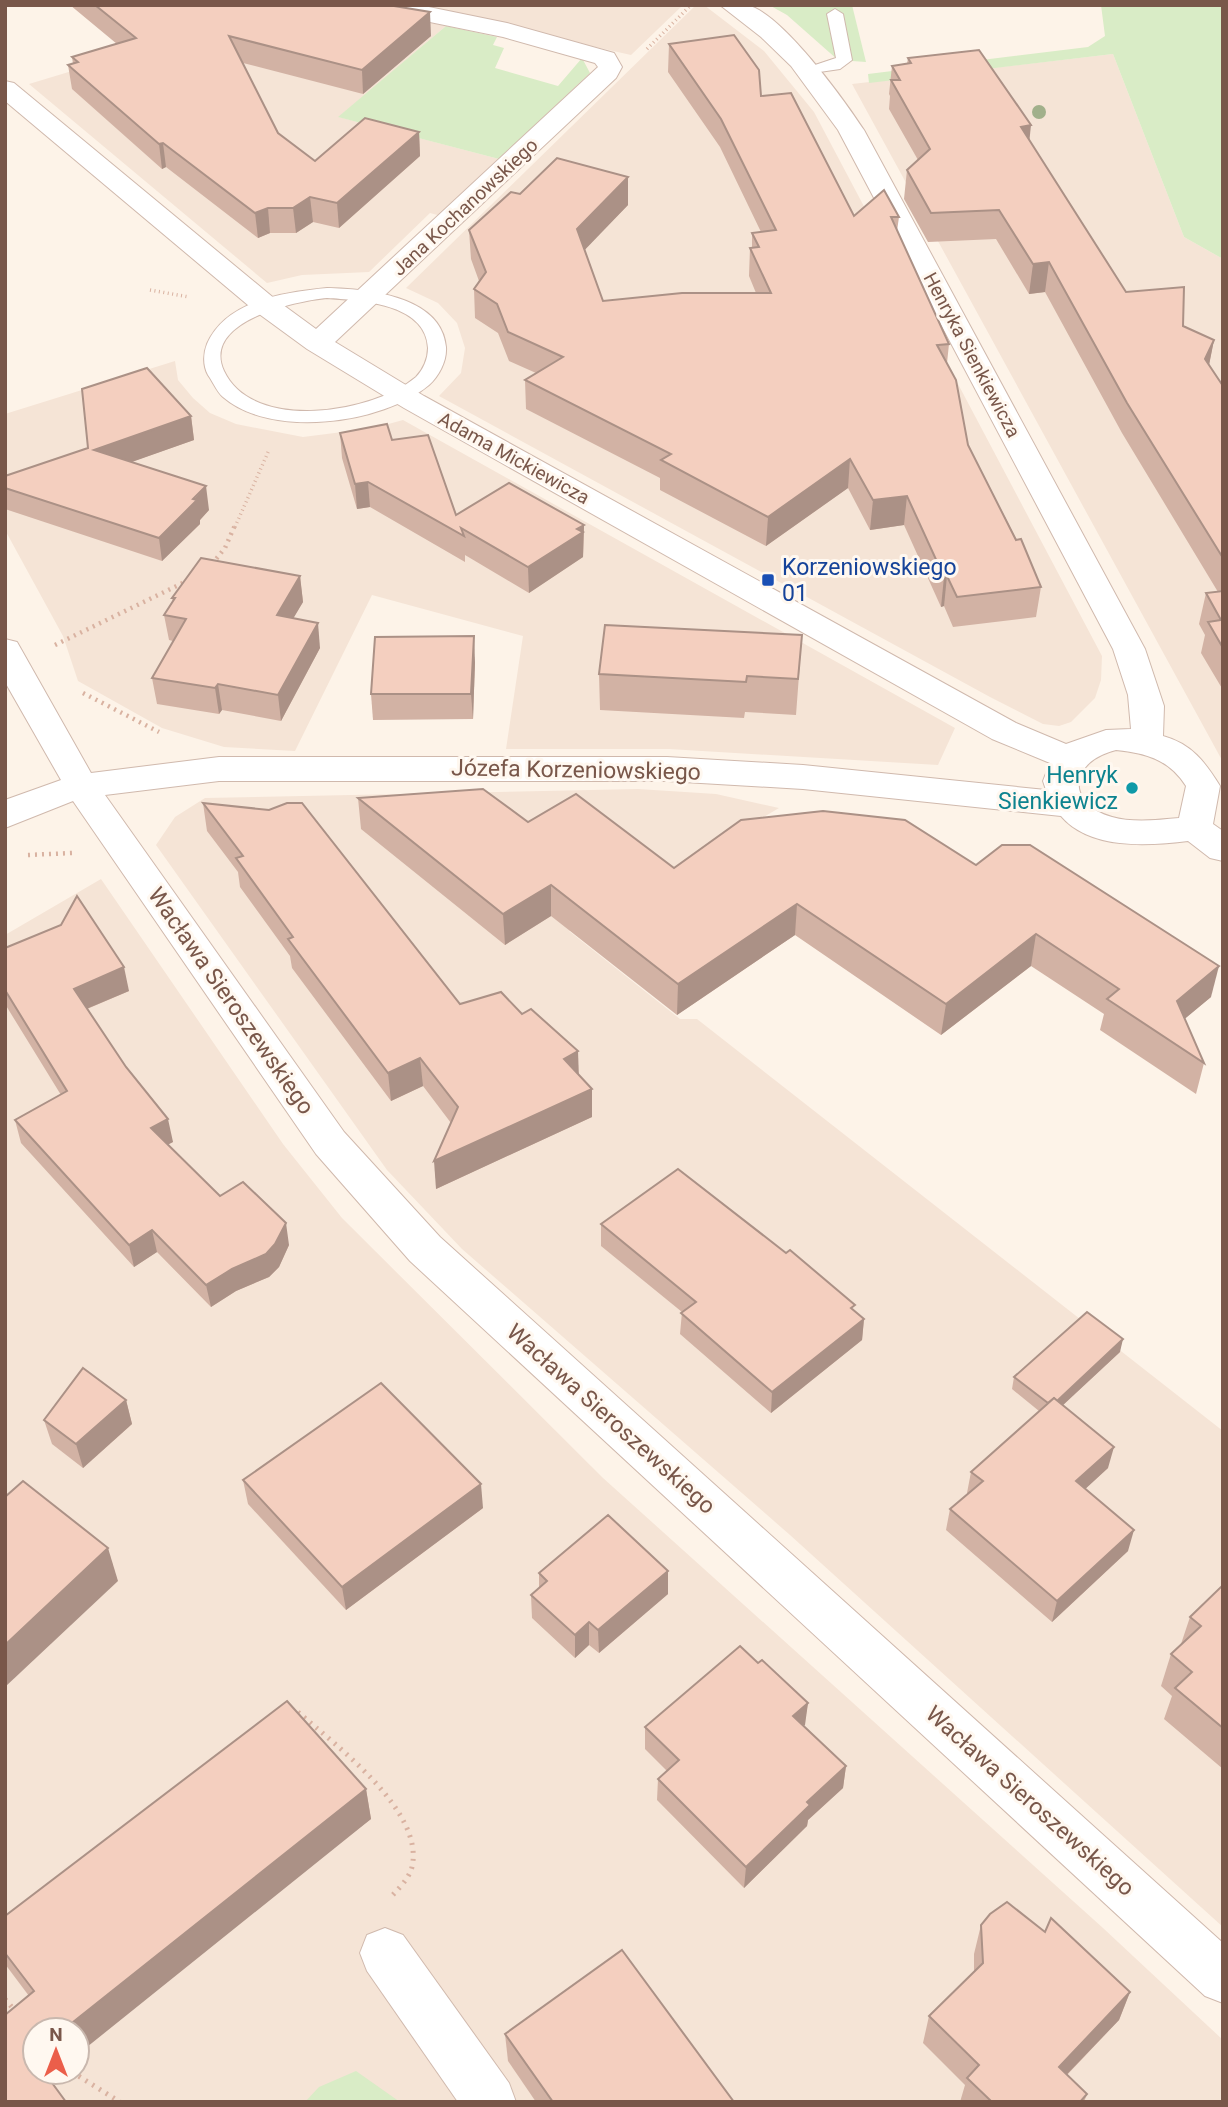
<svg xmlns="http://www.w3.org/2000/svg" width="1228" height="2107" font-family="Roboto,sans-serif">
<rect width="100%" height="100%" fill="#fdf3e8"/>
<g fill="#f5e4d6" fill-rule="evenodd">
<path d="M338,5L446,26L339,117L499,159L441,216L430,213L369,272L302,275L267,283L29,84L161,44Z"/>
<path d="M410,5H683L631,55Z"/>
<path d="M696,5H704L764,51L814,112L1102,656L1101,680L1095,698L1071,722L1059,726L1043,724L990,697L439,396L461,373L465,348L457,323L438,303L406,288Z"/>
<path d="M1113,54L1184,237L1223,259V762L852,84Z"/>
<path d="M175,361L178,380L193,398L210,413L236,424L303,437L374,428L403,420L955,728L938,765L669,749H506L523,636L372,595L295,751L224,747L162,728L78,681L63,636L5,530V414Z"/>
<path d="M638,789L716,794L779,808L569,931L680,1019H697L1223,1431V1927L790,1535L462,1249L387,1170L156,845L175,817L205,798Z"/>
<path d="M101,879L283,1144L342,1218L603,1478L1103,1928L1223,2040V2102H5V935ZM35,2030H77V2072H35Z"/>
</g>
<g fill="#d9ecc6">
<path d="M769,5H852L866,62L838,60L787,15Z"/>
<path d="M1101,5H1223V259L1184,237L1113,54L869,83L868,74L1088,47L1105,36Z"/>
<path d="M446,26L497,37L493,45L504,48L495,68L558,86L582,58L590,73L499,159L338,117Z"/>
<path d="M356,2071L400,2102H305L319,2087Z"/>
</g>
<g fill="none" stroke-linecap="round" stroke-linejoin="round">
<g stroke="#d0b9ad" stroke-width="2">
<g id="service">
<path d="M835,9L843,14L852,60L840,69L806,74V68L836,58L827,14Z"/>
<path d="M327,288C366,289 441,295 446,347C447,361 439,376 429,385C383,424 271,439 223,397C217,392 213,382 208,375C203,366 203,354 207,344C226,300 286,292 327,288ZM327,298C359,300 426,303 428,348C428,359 423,370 416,377C374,413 253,433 224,371C201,321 296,301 327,298Z"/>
</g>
</g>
<g stroke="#d0b9ad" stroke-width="2">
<g id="minor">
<path d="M369,5H419L507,23L614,53L622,67L616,78L335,342L424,396L1016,723L1066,744L1106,730L1131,729L1128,695L1113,649L838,130L791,66L761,37L720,5C729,5 739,4 747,5C782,13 844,100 864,130L1145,649L1164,706L1163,736C1192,744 1205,762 1220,786L1213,824L1223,831V861L1210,858L1188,841C1148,846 1090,850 1061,816L803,789L667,781H219L105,795L344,1132L440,1237L1223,1943V2003L1205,1996L410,1261L316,1154L73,801L5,828V800L61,780L5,682V639L17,642L21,649L91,773L219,757H667L803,765L1046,790L1043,781L1050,763L992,739L404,408L307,349L255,311L5,101V81L14,83L275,299L316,329L598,67L595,63L503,37L381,12L373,10ZM1116,750C1145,753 1169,759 1186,786L1179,818C1157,820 1133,823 1112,817C1066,804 1068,762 1116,750Z"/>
<path d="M385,1928L403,1935L509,2083L516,2102H458L367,1971L360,1953L367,1935Z"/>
</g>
</g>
<g stroke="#d9b2a1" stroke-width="3.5" stroke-dasharray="1 3.5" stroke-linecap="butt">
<path d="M647,49L690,6"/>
<path d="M150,290L189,297"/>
<path d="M235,527L269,450"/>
</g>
<g stroke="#d9b2a1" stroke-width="4.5" stroke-dasharray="2 5" stroke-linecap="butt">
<path d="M212,564L225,548L235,525"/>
<path d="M55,645L189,580"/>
<path d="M83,693L159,732"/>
<path d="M28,855L72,853"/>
</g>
<g stroke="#d9b2a1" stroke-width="5" stroke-dasharray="2 6" stroke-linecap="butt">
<path d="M298,1712C335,1745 425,1811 412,1867C409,1879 398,1889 390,1898"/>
<path d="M5,1999L16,2012"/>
<path d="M72,2072L120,2102"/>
</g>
<use href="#service" fill="#fff" fill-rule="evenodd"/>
<use href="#minor" fill="#fff" fill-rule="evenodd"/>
</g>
<circle fill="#a1b08b" cx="1039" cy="112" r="7"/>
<g fill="#d2b2a4">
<path d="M70,5H388L431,36L363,94L243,63L278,133L315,161L419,132L420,156L339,228L313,222L296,233H270L258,238L166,167L162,169L72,89L68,65L73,64L72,57L117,44Z"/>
<path d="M669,44L761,96L854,216L899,217L897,231L949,344L947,363L968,445L1041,587L1036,617L953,627L944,606L941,607L904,525L870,530L848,488L766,546L660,490V478L526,409L525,380L536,373L509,361L498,333L475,318L474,289L479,281L471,259L469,230L520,194L628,177V205L584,250L603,301L756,293L749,276L750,248H752V233L761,232L720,147L668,72Z"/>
<path d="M908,58L1029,140L1126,292L1183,326L1214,340L1209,365L1223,386V690L1201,653L1205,635L1199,624L1206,593L1218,592L1122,433L1045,292L1029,294L996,239L928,242L904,199L907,170L918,160L889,109L890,96L889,94L892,66L907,64Z"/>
<path d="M191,416L194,440L131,462L209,510L200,520V524L162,561L5,509V476Z"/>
<path d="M340,433L392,440L456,515L584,525L583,557L529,593L465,555V562L370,507L357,509L342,458Z"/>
<path d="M300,576L303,602L293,618L320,648L281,721L222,710L219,714L157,704L152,678L173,641L169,640L164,615L173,602L172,598Z"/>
<path d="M802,635L796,715L745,712L744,718L600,710L599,674Z"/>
<path d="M475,662L473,719L373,720L371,694Z"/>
<path d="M358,798L528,822L674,868L976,865L1211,997L1184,1019L1204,1063L1196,1094L1100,1030L1104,1014L1031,966L941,1035L795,935L677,1015L551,916L505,945L361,829Z"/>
<path d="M203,803L460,1004L578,1075L592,1089V1117L436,1189L451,1123L423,1086L391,1101L292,968L290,956L240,887L238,872L207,831Z"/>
<path d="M5,948L129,991L87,1009L173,1142L168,1144L220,1196L289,1245L279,1267L269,1277L236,1291L211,1307L157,1252L134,1267L21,1143L15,1120L61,1095L5,1004Z"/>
<path d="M601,1224L864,1319L862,1340L771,1413L680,1334L682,1312L601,1246Z"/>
<path d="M1120,1352L1063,1405L1108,1468L1085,1489L1128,1551L1052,1622L946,1530L950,1509L968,1494L967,1493L971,1472L1039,1411L1012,1389L1014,1377Z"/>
<path d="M126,1400L132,1424L83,1468L52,1444L44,1420Z"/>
<path d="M243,1480L483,1508L346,1610L248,1504Z"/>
<path d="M539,1573L668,1594L599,1653L589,1645L575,1658L532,1618L531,1595L539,1588Z"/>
<path d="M1223,1585V1769L1164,1719L1172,1696L1161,1686L1171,1654L1180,1647L1190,1617Z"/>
<path d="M758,1663L808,1703L804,1726L846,1766L843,1788L808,1820L807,1826L744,1888L657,1800L658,1779L667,1771L645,1749V1727Z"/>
<path d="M366,1789L371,1819L35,2072H56L48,2078L5,2102L29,1996L5,1964V1916Z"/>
<path d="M981,1925L1045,1932L1130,1992L1119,2020L1067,2075L1087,2094L1084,2102H960L965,2085L923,2043L929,2016L974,1971V1954Z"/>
<path d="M505,2034L734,2102H536L508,2061Z"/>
</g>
<g fill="#ab9186">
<path d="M430,12L431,36L363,94L362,70Z"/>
<path d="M1031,125L1028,154L1021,127Z"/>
<path d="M419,132L420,156L339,228L337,203Z"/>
<path d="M163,143L166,167L162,169L159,144Z"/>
<path d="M628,177V205L577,258V229Z"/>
<path d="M310,197L313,222L296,233L293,208Z"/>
<path d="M268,208L270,233L258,238L255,213Z"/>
<path d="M1049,262L1045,292L1029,294L1033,264Z"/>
<path d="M1214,340L1208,370L1205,359Z"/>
<path d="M191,416L194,440L98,474L94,450Z"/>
<path d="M850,459L848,488L766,546L768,517Z"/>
<path d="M368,482L370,507L357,509L355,484Z"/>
<path d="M206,486L209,510L200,520V524L162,561L159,538Z"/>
<path d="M907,496L904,525L870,530L873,500Z"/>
<path d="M584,525L583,557L529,593L528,567Z"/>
<path d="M300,576L303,602L280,641L277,615Z"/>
<path d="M947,576L944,606L941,607L944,577Z"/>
<path d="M318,623L320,648L281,721L278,695Z"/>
<path d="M474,636L475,662L473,719L471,694Z"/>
<path d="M218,684L222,710L219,714L215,688Z"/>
<path d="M551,885V916L505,945L503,914Z"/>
<path d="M797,904L795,935L677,1015L678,984Z"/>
<path d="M1036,934L1031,966L941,1035L946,1004Z"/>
<path d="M1219,966L1211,997L1169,1032L1177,1001Z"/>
<path d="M124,967L129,991L79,1012L74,989Z"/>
<path d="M578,1051L579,1079L564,1059Z"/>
<path d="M420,1058L423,1086L391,1101L388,1073Z"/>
<path d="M592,1089V1117L436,1189L434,1161Z"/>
<path d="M168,1119L173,1142L156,1151L151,1128Z"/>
<path d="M286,1223L289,1245L279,1267L269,1277L236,1291L211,1307L206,1285Z"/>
<path d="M152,1230L157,1252L134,1267L129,1245Z"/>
<path d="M864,1319L862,1340L771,1413L772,1392Z"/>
<path d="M1123,1339L1120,1352L1048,1419L1051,1406Z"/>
<path d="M126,1400L132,1424L83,1468L76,1444Z"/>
<path d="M1114,1447L1108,1468L1070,1503L1076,1481Z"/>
<path d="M481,1484L483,1508L346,1610L342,1587Z"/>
<path d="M1134,1530L1128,1551L1052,1622L1057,1601Z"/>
<path d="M108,1548L118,1581L5,1687V1645Z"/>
<path d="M668,1571V1594L599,1653L598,1630Z"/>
<path d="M589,1622V1645L575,1658V1635Z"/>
<path d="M808,1703L805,1725L790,1738L793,1716Z"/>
<path d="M846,1766L843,1788L808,1820L807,1826L744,1888L746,1867L807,1802Z"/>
<path d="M366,1789L371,1819L77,2055V2030H63Z"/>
<path d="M1130,1992L1119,2020L1049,2093L1059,2067Z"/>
<path d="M39,2072H56L43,2082Z"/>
</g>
<g fill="#f4cfbf" stroke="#ab9186" stroke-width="2">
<path d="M95,5H388L430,12L362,70L229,36L278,133L315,161L365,118L419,132L337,203L310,197L293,208H268L255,213L163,143L159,144L68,65L78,62L72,57L136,38Z"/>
<path d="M734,35L759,70L761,96L791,93L854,216L884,190L899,217H891L949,344L937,345L956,380L968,445L1016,540L1021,539L1041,587L957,597L947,576L944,577L907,496L873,500L850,459L768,517L661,460L671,454L525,380L563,357L508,332L497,304L474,289L486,272L469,230L511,192L520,194L557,158L628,177L577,229L603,301L682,293H771L750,248L759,247L752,233L776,230L721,119L669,44Z"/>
<path d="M979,50L1031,125L1021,127L1126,292L1184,287L1183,326L1214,340L1205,359L1223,386V558L1127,403L1049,262L1033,264L999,210L931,213L907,170L930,149L891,80H900L892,66L911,63L908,58Z"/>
<path d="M147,368L191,416L94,450L206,486L193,499L197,500L159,538L5,488V476L88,448L82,389Z"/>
<path d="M387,424L392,440L428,435L456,515L509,483L584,525L577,529L583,532L528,567L461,528L464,536L368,482L355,484L340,433Z"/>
<path d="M201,558L300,576L277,615L318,623L278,695L218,684L215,688L152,678L186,619L164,615L175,598H172Z"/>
<path d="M1223,591V648L1208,622L1221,620L1206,593Z"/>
<path d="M605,625L802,635L798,679L747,676L746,682L599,674Z"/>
<path d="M474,636L471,694H371L375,637Z"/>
<path d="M483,789L528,822L576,794L674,868L741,820L823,811L905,820L976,865L1002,845H1030L1219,966L1177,1001L1204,1063L1107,999L1119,989L1036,934L946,1004L797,904L678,984L551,885L503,914L358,798Z"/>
<path d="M203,803L269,810L287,803H302L460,1004L501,992L522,1014L531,1009L578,1051L564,1059L592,1089L434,1161L458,1107L420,1058L388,1073L288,939L293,937L236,858L243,856Z"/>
<path d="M77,896L124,967L74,989L126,1067L168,1119L151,1128L220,1196L243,1182L286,1223L275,1244L266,1254L232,1269L206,1285L152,1230L129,1245L15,1120L67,1091L5,990V948L61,925Z"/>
<path d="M678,1169L786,1253L790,1250L855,1305L851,1308L864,1319L772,1392L681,1313L696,1302L601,1224Z"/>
<path d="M1087,1312L1123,1339L1057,1401L1054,1398L1048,1403L1014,1377Z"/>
<path d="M83,1368L126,1400L76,1444L44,1420Z"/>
<path d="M381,1383L481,1484L342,1587L243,1480Z"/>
<path d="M1054,1398L1114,1447L1076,1481L1134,1530L1057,1601L950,1509L983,1481L971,1472Z"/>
<path d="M23,1481L108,1548L5,1645V1497Z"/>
<path d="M608,1515L668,1571L598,1630L589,1622L575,1635L531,1595L547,1581L539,1573Z"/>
<path d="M1223,1585V1728L1175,1688L1192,1672L1171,1654L1201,1626L1190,1617Z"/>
<path d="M740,1646L758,1663L762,1660L808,1703L793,1716L846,1766L807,1802L810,1805L746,1867L658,1779L679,1760L645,1727Z"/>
<path d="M287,1701L366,1789L63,2030H35V2052L31,2055L35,2060V2072H44L66,2102H5V2015L34,1991L5,1953V1916Z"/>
<path d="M1007,1902L1045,1932L1051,1918L1130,1992L1059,2067L1087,2094L1080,2102H992L967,2078L979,2065L929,2016L983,1963L981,1925L990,1914Z"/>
<path d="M622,1950L734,2102H553L505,2034Z"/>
</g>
<rect fill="#1a4fb4" stroke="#fff8f0" stroke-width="2.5" x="761" y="573" width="14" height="14" rx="3.5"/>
<circle fill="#0f9aa8" stroke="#fff8f0" stroke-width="2.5" cx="1132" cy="788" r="7"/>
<g text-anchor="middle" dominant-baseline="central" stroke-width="6" stroke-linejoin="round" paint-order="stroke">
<g font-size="19" fill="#79574a" stroke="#fff8f0">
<text transform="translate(465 207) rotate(-43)">Jana Kochanowskiego</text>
<text transform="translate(972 355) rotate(62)">Henryka Sienkiewicza</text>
<text transform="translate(514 458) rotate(29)">Adama Mickiewicza</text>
</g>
<g font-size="23" fill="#164399" stroke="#fff8f0" text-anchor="start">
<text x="782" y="567">Korzeniowskiego<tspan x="782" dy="26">01</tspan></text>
</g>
<g font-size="23" fill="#79574a" stroke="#fff8f0">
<text transform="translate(576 770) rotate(1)">Józefa Korzeniowskiego</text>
<text transform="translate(231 1001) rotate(55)">Wacława Sieroszewskiego</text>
<text transform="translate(611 1419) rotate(42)">Wacława Sieroszewskiego</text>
<text transform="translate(1030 1801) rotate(42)">Wacława Sieroszewskiego</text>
</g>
<g font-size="23" fill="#0d838f" stroke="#fff8f0" text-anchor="end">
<text x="1118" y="775">Henryk<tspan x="1118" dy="26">Sienkiewicz</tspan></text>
</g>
</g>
<rect width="1228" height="2107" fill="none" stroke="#79574a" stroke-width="14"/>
<g transform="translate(56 2051)"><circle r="33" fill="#fff8f0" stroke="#c9b8ae" stroke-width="2"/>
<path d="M0-5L12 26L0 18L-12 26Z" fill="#eb5e4a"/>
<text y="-10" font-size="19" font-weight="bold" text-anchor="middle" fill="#79574a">N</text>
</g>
</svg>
